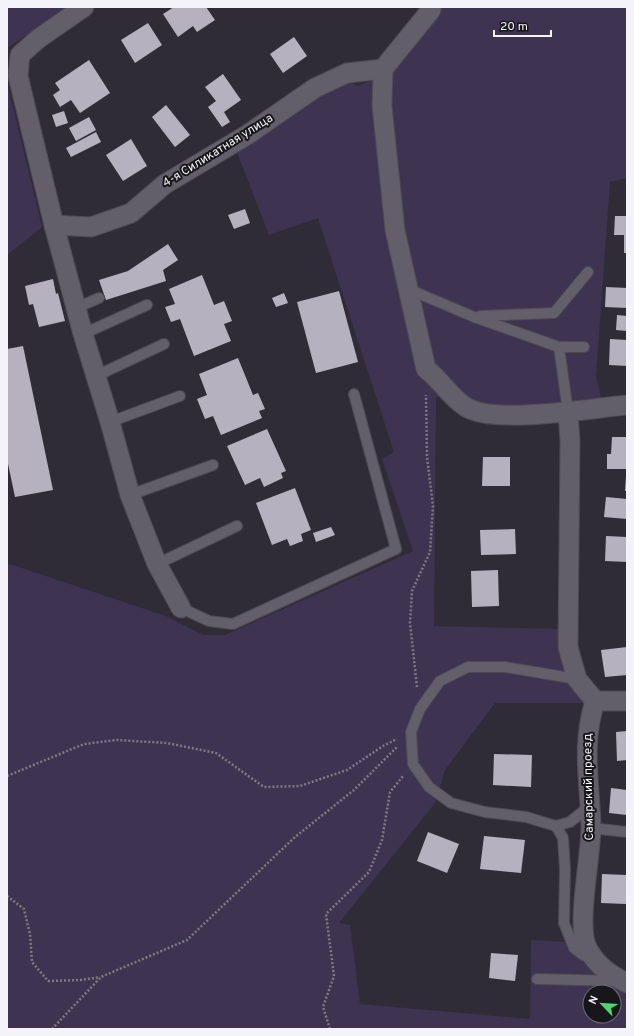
<svg xmlns="http://www.w3.org/2000/svg" width="634" height="1036" font-family="Overpass,sans-serif">
<rect width="100%" height="100%" fill="#302c37"/>
<g fill="#3e3351" fill-rule="evenodd">
<path d="M7,7H70L7,48Z"/>
<path d="M437,7H627V178L610,182L596,376L601,398L550,409L464,413L436,396L434,626L559,629L562,653L582,703H495L445,770L435,803L339,923L350,925L360,1004L530,1019L531,940L582,943L627,989V1029H7V563L166,616L203,635H225L413,551L382,459L394,452L318,218L269,235L236,150L317,93L347,80L358,86L393,71ZM590,992H614V1016H590Z"/>
<path d="M7,83L42,227L7,255Z"/>
</g>
<g fill="#b6b1bf">
<path d="M174,7H206L215,20L197,32L193,26L178,37L163,14Z"/>
<path d="M148,23L162,45L135,63L121,40Z"/>
<path d="M294,37L307,56L283,73L270,54Z"/>
<path d="M89,60L110,93L80,113L71,100L60,107L53,95L60,90L55,83Z"/>
<path d="M223,74L241,100L224,112L230,122L222,127L208,107L216,101L205,87Z"/>
<path d="M166,105L190,135L175,147L152,117Z"/>
<path d="M64,111L68,123L56,127L52,115Z"/>
<path d="M89,117L96,130L76,141L69,128Z"/>
<path d="M96,132L101,142L71,157L66,148Z"/>
<path d="M131,139L147,166L123,181L106,155Z"/>
<path d="M245,209L250,223L234,229L228,215Z"/>
<path d="M615,216H626L627,253H624V235H614Z"/>
<path d="M168,244L178,260L163,270L166,281L106,300L99,280L128,271Z"/>
<path d="M202,275L214,305L224,301L232,321L224,324L231,341L194,356L180,319L171,322L165,307L175,304L169,289Z"/>
<path d="M53,279L56,294L58,293L65,321L39,327L33,304L29,305L25,286Z"/>
<path d="M606,287L627,288V308L605,307Z"/>
<path d="M339,291L358,362L316,373L297,302Z"/>
<path d="M284,293L288,303L276,307L272,298Z"/>
<path d="M617,315L627,316V331L616,330Z"/>
<path d="M610,339L627,340V366L609,365Z"/>
<path d="M23,346L53,490L15,497L7,459V349Z"/>
<path d="M238,358L253,395L258,393L265,409L259,411L262,418L221,435L213,416L205,419L197,399L207,395L199,374Z"/>
<path d="M267,429L286,471L281,473L283,478L264,487L260,478L245,485L227,446Z"/>
<path d="M612,437H627V469H607V454H611Z"/>
<path d="M483,457H510V486H482Z"/>
<path d="M626,476H627V491H625Z"/>
<path d="M295,488L311,530L301,534L303,541L290,546L287,539L272,545L256,503Z"/>
<path d="M606,497L627,499V519L604,517Z"/>
<path d="M331,527L335,535L316,542L313,533Z"/>
<path d="M515,529L516,554L481,555L480,530Z"/>
<path d="M606,536L627,537V562L605,561Z"/>
<path d="M498,570L499,606L472,607L471,571Z"/>
<path d="M627,647V675L605,677L601,650Z"/>
<path d="M627,731V760L617,761L616,732Z"/>
<path d="M494,754L532,755L531,787L493,785Z"/>
<path d="M611,788L627,790V815L609,813Z"/>
<path d="M428,832L459,844L447,873L417,861Z"/>
<path d="M484,836L525,840L521,873L480,869Z"/>
<path d="M602,874L627,875L626,904L601,903Z"/>
<path d="M491,953L518,955L515,981L489,978Z"/>
</g>
<g fill="none" stroke-linecap="round" stroke-linejoin="round">
<g stroke="#4d4a53" stroke-width="12">
<g id="service">
<path d="M408,289L474,317L559,347L568,412"/>
<path d="M76,308L99,298"/>
<path d="M480,316L554,313L588,272"/>
<path d="M83,334L147,305"/>
<path d="M559,347H584"/>
<path d="M96,376L164,344"/>
<path d="M110,422L180,396"/>
<path d="M130,495L213,465"/>
<path d="M157,564L237,526"/>
<path d="M181,608L209,621L233,624L396,549L354,394"/>
<path d="M577,679L505,667H468L440,681L420,709L411,732L413,764L429,787L451,803L485,812L526,817L556,826L570,822L590,806"/>
<path d="M556,826L563,838L565,869L564,923L574,948L583,955L591,954"/>
<path d="M591,828L627,832"/>
<path d="M537,979L620,981"/>
</g>
</g>
<g stroke="#4d4a53" stroke-width="21">
<g id="minor">
<path d="M84,7L38,39L20,55L18,76L54,225L83,334L110,422L130,495L157,564L181,608"/>
<path d="M383,69L382,106L395,230L426,369C441,380 450,397 466,407C494,425 592,408 627,405"/>
<path d="M383,69L431,10V7"/>
<path d="M54,225L91,227L131,213L165,184L247,135L315,88L347,73L383,69"/>
<path d="M568,412L570,441L568,647L577,679L595,701"/>
<path d="M595,701C581,746 590,782 591,827C591,856 577,921 586,945C593,962 610,975 627,983"/>
<path d="M595,701H627"/>
</g>
</g>
<g stroke="#7e7b85" stroke-width="2.5" stroke-dasharray="2 2" stroke-linecap="butt">
<path d="M417,687L410,623L412,591L430,552L433,506L427,457L426,395"/>
<path d="M7,776L84,744L117,740L167,743L216,753L264,787L300,786L347,770L383,746L397,739"/>
<path d="M7,896L24,909L30,934L32,962L48,981L81,980L100,977"/>
<path d="M52,1029L101,977L187,940L295,837L354,790L397,747"/>
<path d="M330,1029L323,1007L334,976L326,914L369,872L382,840L390,792L404,775"/>
</g>
<use href="#service" stroke="#625e6a" stroke-width="10"/>
<use href="#minor" stroke="#625e6a" stroke-width="19"/>
</g>
<g text-anchor="middle" dominant-baseline="central" stroke-width="4" stroke-linejoin="round" paint-order="stroke">
<g font-size="12" fill="#f5f3fa" stroke="#17161b">
<text transform="translate(218 151) rotate(-32)">4-я Силикатная улица</text>
<text transform="translate(589 787) rotate(-91)">Самарский проезд</text>
</g>
</g>
<rect width="634" height="1036" fill="none" stroke="#f5f3fa" stroke-width="16"/>
<g transform="translate(602 1004) rotate(295)"><circle r="19" fill="#17161b" stroke="#706e74"/>
<path d="M0-3L7 15L0 10L-7 15Z" fill="#4cd676"/>
<text y="-6" font-size="11" font-weight="bold" text-anchor="middle" fill="#f5f3fa">N</text>
</g>
<path d="M494 30v6h57v-6" fill="none" stroke="#f5f3fa" stroke-width="2"/>
<text x="500" y="30" font-size="12" fill="#f5f3fa" stroke="#17161b" stroke-width="3" paint-order="stroke">20 m</text>
</svg>
